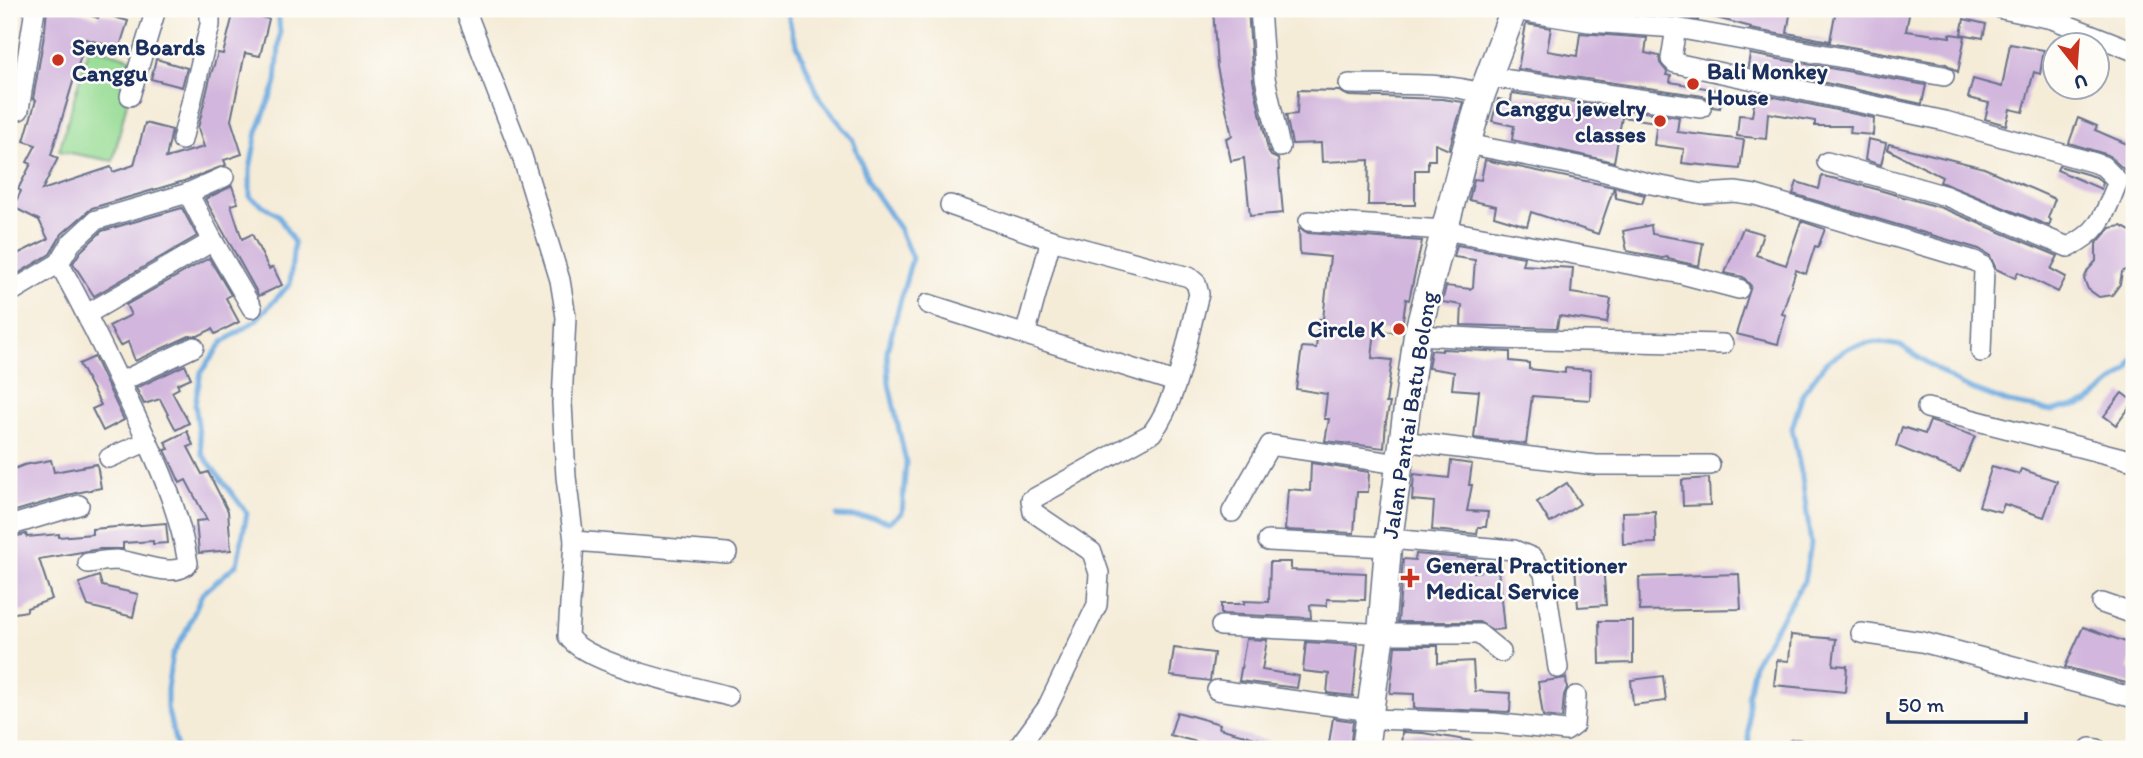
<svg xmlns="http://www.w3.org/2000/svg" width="2143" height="758" font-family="Itim,sans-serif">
<rect width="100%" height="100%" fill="#fdfcf7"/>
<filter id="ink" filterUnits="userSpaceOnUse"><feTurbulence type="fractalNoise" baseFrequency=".0143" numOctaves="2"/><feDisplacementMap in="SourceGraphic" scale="14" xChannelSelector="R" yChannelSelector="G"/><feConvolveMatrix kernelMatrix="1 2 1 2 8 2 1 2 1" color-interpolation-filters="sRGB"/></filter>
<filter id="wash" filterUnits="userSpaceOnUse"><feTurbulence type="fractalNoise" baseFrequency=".00686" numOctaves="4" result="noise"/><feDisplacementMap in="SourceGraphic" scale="28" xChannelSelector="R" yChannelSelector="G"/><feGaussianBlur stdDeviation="1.57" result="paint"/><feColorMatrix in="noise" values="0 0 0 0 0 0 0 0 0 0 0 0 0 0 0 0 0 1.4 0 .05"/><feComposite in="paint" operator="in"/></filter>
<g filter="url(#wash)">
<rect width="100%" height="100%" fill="#f5ecd8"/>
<path fill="#97dc94" stroke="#598679" stroke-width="2" d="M89,46L137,60L113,161L59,151Z"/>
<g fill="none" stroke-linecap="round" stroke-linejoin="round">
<g stroke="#6face0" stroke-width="5">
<path d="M787,9L792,33L820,99L852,138L870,186L899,228L912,258L887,351L889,384L906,462L902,513L889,522L874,518L837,516"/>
<path d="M177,749L167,707V689L172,656L188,627L202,594L237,564L247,513L202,454L195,404L201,372L223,342L255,321L290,284L294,243L278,215L250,197V169L257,132L276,83L280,34L278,9"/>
<path d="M1749,749L1748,696L1754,663L1804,581L1811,544L1802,477L1792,428L1803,393L1826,362L1850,347L1876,342L1901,346L1961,385L2009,403L2052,411L2088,403L2128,370L2134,358"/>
</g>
</g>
<g id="blocks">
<g fill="#d2b6dd">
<path d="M47,9H72L98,18L100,13L128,21L119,49L86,39L51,155L58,158L42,190L111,167L113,172L134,165L145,123L172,130L166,158L204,147L198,128L211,74L218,53L223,54L234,11L269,19L260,56L245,53L231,120L242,154L224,160L226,165L184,181L92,208L62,234L50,254L9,279V258L48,239L39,220L13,207L21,191L18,189L31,164L27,162L36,145L24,141L36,100L33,99L45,30Z"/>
<path d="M1213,9H1248L1253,80L1268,150L1271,156L1278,159L1283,213L1250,216L1244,158L1231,161L1226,138L1232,136L1217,67Z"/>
<path d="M1584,9H1700L1698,20L1677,16Z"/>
<path d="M1702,9H1791L1787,33L1830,41L1836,9H1910L1906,31L1950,37V34L1965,36L1958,72L1946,64L1750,29L1751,27L1701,14Z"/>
<path d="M1964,19L1986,24L1983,38L1961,34Z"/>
<path d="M1526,24L1551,28L1547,51L1577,56L1580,33L1647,38L1645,53L1659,56L1660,63L1667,72L1666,75L1671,76L1670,82L1723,91L1720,108L1713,107L1709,99L1703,96L1518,69Z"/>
<path d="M2010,44L2044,50L2040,74L2034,72L2023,112L2010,109L2006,125L1985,119L1989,103L1968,98L1973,79L2002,87Z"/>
<path d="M1750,54L1926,85L1922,104L1748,66Z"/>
<path d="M156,59L187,68L182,87L151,79Z"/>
<path d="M1298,90L1339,91L1349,96L1442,99L1463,102L1449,150L1435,144V160H1428V170H1415V205H1368L1369,160L1322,162L1321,143L1292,144L1286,115L1297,114Z"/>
<path d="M1512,93L1679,117L1677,132L1744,140L1740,169L1682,163L1684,149L1654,145L1657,122L1622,117L1614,162L1512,140L1514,126L1492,121L1498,99L1511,102Z"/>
<path d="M1756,93L1874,118L1873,135L1850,133L1851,126H1815V121L1768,113L1766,139L1737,136L1739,115L1752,116Z"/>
<path d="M2078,118L2097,126L2095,130L2134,147V183L2130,181L2127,172L2108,155L2069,143Z"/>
<path d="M1868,139L1886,143L1881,165L1865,160Z"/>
<path d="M1889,144L1984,168L2055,199L2048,218L2051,220L2049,226L1940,182L1942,177L1887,149Z"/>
<path d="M1485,160L1614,187L1598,234L1531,212L1527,226L1494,216L1496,206L1469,200L1474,179L1481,180Z"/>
<path d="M2059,166L2096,177L2103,183L2101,189L2057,170Z"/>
<path d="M1822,176L1851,182L1942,208L2058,256L2051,269L2066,277L2058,292L2018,272L2015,278L1996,269L1990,256L1979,249L1793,194L1797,182L1819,189Z"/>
<path d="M232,186L238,203L231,205L242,239L252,234L269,269L273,267L282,285L259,296L205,199Z"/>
<path d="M1614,187L1645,195L1642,204L1616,198Z"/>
<path d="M182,208L197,236L94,296L73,263L81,251L102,231Z"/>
<path d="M1801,221L1825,229L1818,247L1815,246L1806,274L1796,270L1782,314L1786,315L1778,344L1736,334L1751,286L1743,277L1725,273L1743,228L1763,234L1756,255L1786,265Z"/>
<path d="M1651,225L1652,234L1703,243L1699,266L1668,259V257L1662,258L1627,251L1623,231Z"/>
<path d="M2121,226L2134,233V266L2122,272L2120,284L2112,295L2099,297L2088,289L2084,279L2088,270L2096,261V244L2110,228Z"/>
<path d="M1299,228L1308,233L1422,241L1409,300L1406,299L1401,333L1375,330L1372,358L1392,360L1386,403H1390L1386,421L1384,448L1325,441L1329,419H1324L1327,394L1296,389L1302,347L1316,348L1319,319H1323L1330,257L1300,254Z"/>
<path d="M1457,245L1524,257L1522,265L1573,268L1571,293L1611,299L1607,323L1559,316L1557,328L1461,325L1462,305L1442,302L1446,286L1470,289L1473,287L1475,260L1454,257Z"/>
<path d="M209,258L231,295L226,298L239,322L215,334L212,329L198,336H189L135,361L128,342L120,346L109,326L131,315L126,305Z"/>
<path d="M1442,349L1510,352V361L1529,363V369L1565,373V368L1591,370L1590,400L1532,396L1526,444L1474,438L1479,391L1452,389L1454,372L1428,368L1431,350L1442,351Z"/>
<path d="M94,357L124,420L103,431L92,409L101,405L79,364Z"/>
<path d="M185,365L191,378L177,384L179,388L172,392L189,423L176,430L160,399L144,404L136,388Z"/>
<path d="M2122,393L2134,402L2116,425L2104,416Z"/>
<path d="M1930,421L1975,436L1960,472L1896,446L1902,427L1925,434Z"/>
<path d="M187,431L193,445L188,447L202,474L208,472L228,511L231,550L199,553L196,521L207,520L186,480L180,483L165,450L169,449L165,442Z"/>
<path d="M51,460L54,472L97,464L101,488L76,493L9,513V471L24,465Z"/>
<path d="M1451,461L1472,464L1469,485H1472L1467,511L1488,512L1486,527H1478L1477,534L1432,530L1434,502L1412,500L1414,474L1449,478Z"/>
<path d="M1311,463L1369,472L1368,492H1357L1354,533L1285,530L1288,489L1310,491Z"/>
<path d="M1992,466L2019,474L2021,469L2057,481L2044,517L2004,504L2001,512L1979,506Z"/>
<path d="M1709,478L1710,505L1683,506L1682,480Z"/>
<path d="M1567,483L1580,504L1550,523L1537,502Z"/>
<path d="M1655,511L1656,543L1623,544L1622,512Z"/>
<path d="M166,523L168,543L153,544V541L123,543V549H100L39,559L52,599L27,608V611L9,614V586L13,585L9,538L26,534L27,537L59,534V537L92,534V529Z"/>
<path d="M1416,554L1475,559L1474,572L1498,569L1504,629L1493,630L1479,622H1398L1403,559L1415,560Z"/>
<path d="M1270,562H1291V570L1366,573L1365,600L1327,599V606L1310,605L1311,618L1221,614V604H1244V601L1269,602Z"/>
<path d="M1603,563L1606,605L1578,607L1575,565Z"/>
<path d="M1739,574L1741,609L1640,611L1639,577Z"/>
<path d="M99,576L102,586L138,594L133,617L88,606L79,583Z"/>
<path d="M1599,621H1633V663L1600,664Z"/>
<path d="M2083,627L2134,645V653L2128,668L2134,671V685L2065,667Z"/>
<path d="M1791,635L1836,639L1833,665L1847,666L1845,692L1774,685L1777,660L1789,661Z"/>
<path d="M1246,639L1267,640L1262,670L1299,676L1297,688L1239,681Z"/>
<path d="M1306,642L1358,645L1353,696L1327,693L1329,674L1303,671Z"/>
<path d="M1395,646H1438V663L1473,661L1475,691L1511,693L1510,712L1414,708V694L1390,693Z"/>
<path d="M1174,648L1214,653L1210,681L1170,676Z"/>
<path d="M1663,676L1666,701L1633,705L1631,680Z"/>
<path d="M1566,678L1567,688L1564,695L1562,718L1543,716L1538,682Z"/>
<path d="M1177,712L1220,724L1219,728L1281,745L1280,749H1224L1170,735Z"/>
<path d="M1333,718L1353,721L1350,749H1328Z"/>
<path d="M1402,732L1423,733L1472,741L1471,749H1401Z"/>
</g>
</g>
</g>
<g filter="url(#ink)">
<use href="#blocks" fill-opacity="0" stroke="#677189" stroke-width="2"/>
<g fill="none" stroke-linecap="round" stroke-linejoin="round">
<g stroke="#677189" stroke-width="22">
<g id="street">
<path d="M465,9L522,156L560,280L566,317L562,403L566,477L574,541L568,636C584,664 694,687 728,696"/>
<path d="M1260,9L1265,78L1280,147"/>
<path d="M1518,9L1526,12L1589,22L1676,28L1944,76"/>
<path d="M2002,9L2052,19L2134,51"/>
<path d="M1676,28L1671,59L1675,63L1945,121L2095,163L2103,166L2118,181C2105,213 2101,232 2068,247L1946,196L1827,162"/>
<path d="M1489,77L1701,108"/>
<path d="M1349,84C1387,85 1446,81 1482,94"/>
<path d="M130,96L156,9"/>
<path d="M19,110L35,9"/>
<path d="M182,140L210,25V9"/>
<path d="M1467,144L1594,169L1651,184L1702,194L1735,192L1755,195L1975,261L1983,266L1984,270L1981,352"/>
<path d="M188,193L213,241L252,308"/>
<path d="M950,205L1051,240L1189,277L1196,283L1199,294C1187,337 1179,398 1152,433L1031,500L1033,512L1092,552L1099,573L1097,605L1047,708L1017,749"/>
<path d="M1309,221L1444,230L1682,274L1739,289"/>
<path d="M59,263C84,309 107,355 129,402C155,456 178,504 188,563C175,580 136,561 116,560C107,560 97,562 88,563"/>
<path d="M9,293L59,263L71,243L96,220L188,193L224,177"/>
<path d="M928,304L1175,382"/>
<path d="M87,314L213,241"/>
<path d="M1025,335L1051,240"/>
<path d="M1417,335L1493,339L1723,344"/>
<path d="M120,382L194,347"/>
<path d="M1927,408L2134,461"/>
<path d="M1402,441L1596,465H1710"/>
<path d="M109,458L148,441"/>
<path d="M1232,512L1270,445L1399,464"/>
<path d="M9,526L79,505"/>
<path d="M1390,539L1514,550L1533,558L1544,573L1558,668"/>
<path d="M574,541L727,553"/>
<path d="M1268,541L1388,547"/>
<path d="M2102,603L2134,614"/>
<path d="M1221,626L1391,634H1479L1501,652"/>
<path d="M1861,633L1922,642L2134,698"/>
<path d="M1217,690L1371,711"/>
<path d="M1371,719L1494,723L1566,731L1574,725L1576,696"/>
<path d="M2090,748L2097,749"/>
<path d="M1795,749H1797"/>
</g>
</g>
<g stroke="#677189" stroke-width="29">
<path id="secondary" d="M1365,749L1381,633L1388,547L1417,335L1467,144L1482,94L1514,9"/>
</g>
<use href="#street" stroke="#fff" stroke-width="19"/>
<use href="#secondary" stroke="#fff" stroke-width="26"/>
</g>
</g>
<g fill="#c8321e" stroke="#fdfcf7" stroke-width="2.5">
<circle cx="58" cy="60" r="7"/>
<circle cx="1693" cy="84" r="7"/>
<circle cx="1660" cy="121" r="7"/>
<circle cx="1399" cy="329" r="7"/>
<path d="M1406.5 567.5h7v7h7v7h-7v7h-7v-7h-7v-7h7z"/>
</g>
<g text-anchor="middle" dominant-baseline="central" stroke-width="5" stroke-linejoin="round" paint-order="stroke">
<g font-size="23" font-weight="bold" fill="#1b2f5e" stroke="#fdfcf7" text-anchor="start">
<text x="72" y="47">Seven Boards<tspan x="72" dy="26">Canggu</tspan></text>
<text x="1707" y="71">Bali Monkey<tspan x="1707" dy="26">House</tspan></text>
<text x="1646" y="108" text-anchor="end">Canggu jewelry<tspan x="1646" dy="26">classes</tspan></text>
<text x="1385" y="329" text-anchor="end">Circle K</text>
<text x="1426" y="565">General Practitioner<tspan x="1426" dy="26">Medical Service</tspan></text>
</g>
<g font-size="23" fill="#1b2f5e" stroke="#fdfcf7">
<text transform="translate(1409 415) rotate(-81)">Jalan Pantai Batu Bolong</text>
</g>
</g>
<rect width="2143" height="758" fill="none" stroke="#fdfcf7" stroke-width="35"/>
<g transform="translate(2076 66) rotate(163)"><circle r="33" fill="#fdfcf7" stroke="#a3aaba" stroke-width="2"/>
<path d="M0-5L12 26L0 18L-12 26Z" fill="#c8321e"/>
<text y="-10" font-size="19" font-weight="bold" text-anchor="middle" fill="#1b2f5e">U</text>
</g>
<path d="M1888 712v10h138v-10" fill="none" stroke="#1b2f5e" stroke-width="3.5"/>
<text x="1898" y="712" font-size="21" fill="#1b2f5e" stroke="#fdfcf7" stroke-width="5" paint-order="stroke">50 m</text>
</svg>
